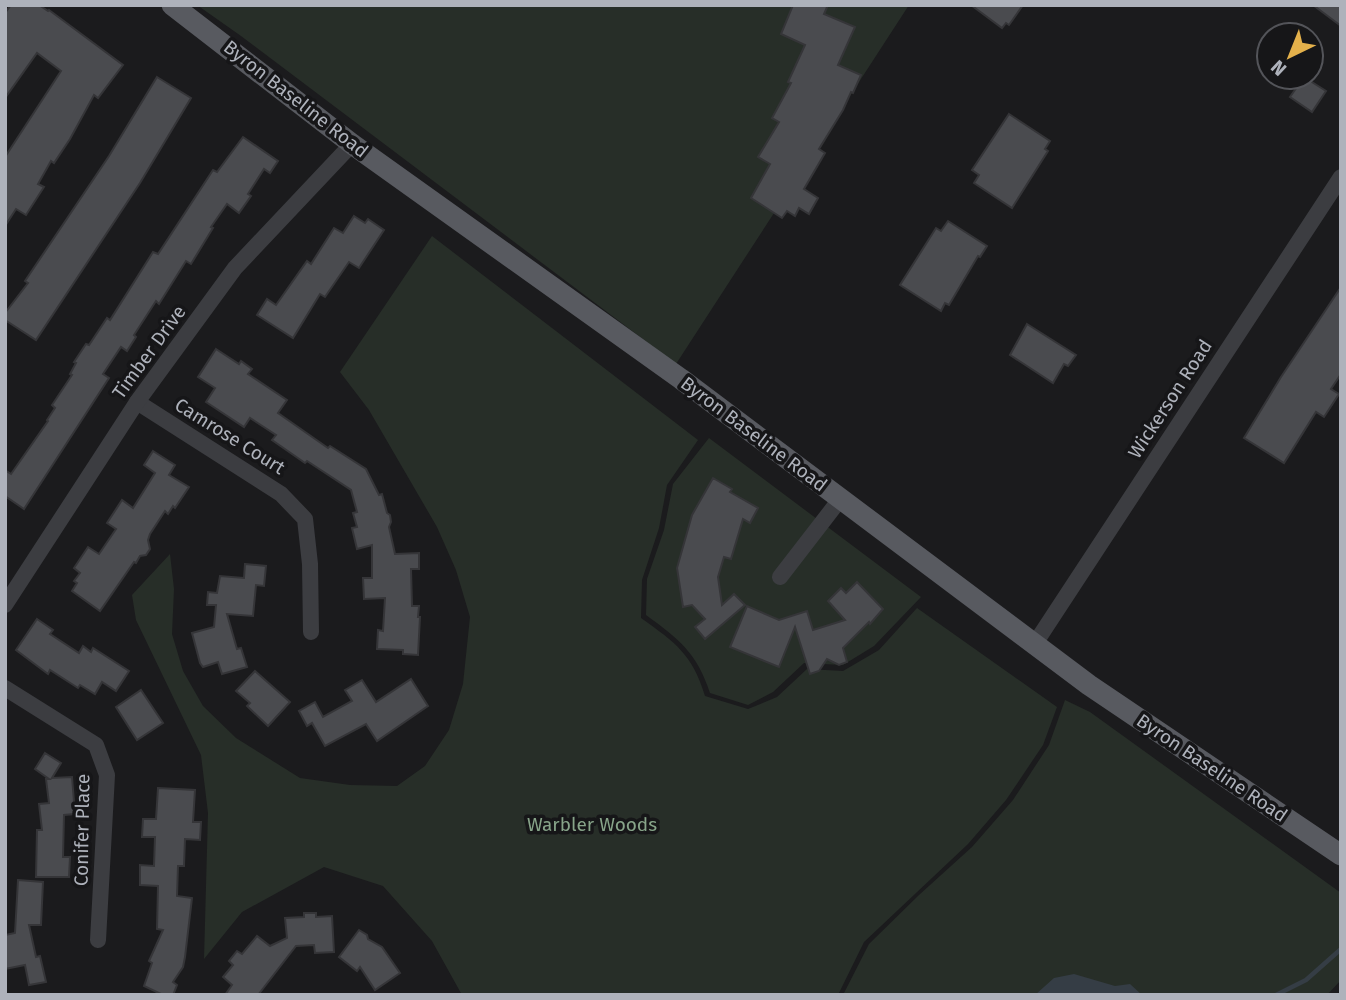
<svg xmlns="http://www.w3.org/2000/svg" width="1346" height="1000" font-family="'Fira Sans',sans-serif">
<rect width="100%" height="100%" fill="#1b1b1d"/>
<g fill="#272e28">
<path d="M197,5H909L676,364L241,36Z"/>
<path d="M432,236L698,440L667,485L659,528L642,580L641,618C676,643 692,654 705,696L748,709L777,697L807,669L843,671L879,650L917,608L1057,707L1043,745L1006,800L968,844L864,942L838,995H462L432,941L383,886L324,867L242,912L204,959L208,813L201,755L136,620L132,595L170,554L174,589L172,634L183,671L203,706L236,738L300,778L350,785L397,786L425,766L449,730L463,684L470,617L456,570L437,527L369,410L340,372Z"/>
<path d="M709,438L921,597L874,646L843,665L804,663L773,692L748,705L710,693C697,653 679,639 646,615L647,579L664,530L673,484Z"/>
<path d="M1065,700L1090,712L1341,893V980L1327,995H843L869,944L919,895L972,847L1013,800L1049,745Z"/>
</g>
<path fill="#353d45" d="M1074,974L1115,986L1130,984L1142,995H1035L1054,978Z"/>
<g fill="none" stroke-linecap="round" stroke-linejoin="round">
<path stroke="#353d45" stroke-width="4.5" d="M1276,995L1306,980L1341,949"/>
</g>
<g fill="#4a4b4f" stroke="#353538" stroke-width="2">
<path d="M11,5H39L48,11L49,10L123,65L98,98L94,95L70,139L54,163L51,161L38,184L44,187L26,215L16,209L5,226V157L61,71L37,53L5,98V13Z"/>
<path d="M793,5H828L824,14L855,27L838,65L861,75L853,93L851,92L843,110L819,149L825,153L804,189L818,198L809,214L799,208L795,216L787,211L782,218L751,198L770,164L758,157L779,122L772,118L791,83L788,82L805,45L781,34Z"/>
<path d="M971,5H1023L1009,25L1006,23L1002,28Z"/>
<path d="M1313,5H1341V26Z"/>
<path d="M157,77L191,98L140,183L36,340L5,320V313L28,283L25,281L109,156Z"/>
<path d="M1304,77L1326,91L1312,112L1290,97Z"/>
<path d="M1009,114L1050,141L1045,149L1048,151L1012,208L974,183L979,175L972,170Z"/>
<path d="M243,137L278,161L270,173L264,169L248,194L251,196L239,213L227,204L211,227L213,228L191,264L186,261L159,304L156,301L134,335L136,337L127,351L121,347L103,374L109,378L24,509L5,496V470L11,474L48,421L47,420L55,408L52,405L72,375L70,374L76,363L74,362L86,344L89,345L107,318L110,320L153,252L158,254L213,170L217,172Z"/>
<path d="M354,216L365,223L368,219L384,230L359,268L349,262L325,297L320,294L293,338L257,315L267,299L276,305L307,261L311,264L334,228L343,233Z"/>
<path d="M948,221L987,246L980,257L978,256L949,305L945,303L941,311L900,285L936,228L941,231Z"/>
<path d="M1341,287V374L1331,389L1339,394L1324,417L1316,412L1284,463L1244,438L1281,377Z"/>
<path d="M1027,324L1076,355L1068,366L1064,364L1053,383L1010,355Z"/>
<path d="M216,349L239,364L241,361L252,369L248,374L287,400L278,413L328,448L330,446L366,469L379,495L382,494L387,513L390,515L391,522L389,527L395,554L419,553V569H411L412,606H419L418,617H420L418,655L403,654V650L377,649L378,630L383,631L385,598L364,599L363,578H372V545L357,549L352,528L357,527L353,513L357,512L351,490L307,461L305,463L272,440L276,435L250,418L244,427L206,402L215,388L198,377Z"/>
<path d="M153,451L175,465L169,475L189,487L175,508L173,506L168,514L165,511L150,534L148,540L150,549L146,555L140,556L136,563L134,562L100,611L72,591L77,583L74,581L80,573L74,568L88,547L99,554L116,529L107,523L122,500L133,508L155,473L144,465Z"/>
<path d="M713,478L732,489L730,492L758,508L750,523L743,519L731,559L724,557L718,577L722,605L734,594L745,605L705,639L695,627L705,619L692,605L683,607L677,568L692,515Z"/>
<path d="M245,564L266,566L264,586L256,585L253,616L227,614L237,649L241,648L247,667L222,674L218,662L203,667L200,663L192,633L214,627L216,605H207L208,592L217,593L220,576L244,578Z"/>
<path d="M857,582L883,609L870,624L869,622L843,648L847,662L839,665L827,659L819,671L810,674L795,627L779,667L730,647L747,606L779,620L807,611L813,630L845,620L828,601L841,588L846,593Z"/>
<path d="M37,619L53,630L50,634L79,653L83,646L91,652L93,648L129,671L116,691L102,682L95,694L80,685L78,688L50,670L48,674L16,650Z"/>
<path d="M255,671L290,702L268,726L247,706L250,703L236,691Z"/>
<path d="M411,679L428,706L377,741L366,724L325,746L312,723L307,726L299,711L315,702L323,717L352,701L345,690L362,680L376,702Z"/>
<path d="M141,690L163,723L137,740L116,707Z"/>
<path d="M45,753L61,763L52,778L72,777L75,814L64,815L63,857H70L69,877H36L37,830H42L39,804L49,803L46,779H49L35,769Z"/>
<path d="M158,788L195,790L193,822H201L200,840L185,839L184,866H178L177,896L192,898L185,957L183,967L173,982L177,985L173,995H163L144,986L152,963L149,961L163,930L157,929L158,886L140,885V865L154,866L155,837H142L143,819H156Z"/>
<path d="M18,880L43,882L41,925H29L36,957L40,956L46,982L29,985L25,965L5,969V935L15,933Z"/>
<path d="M304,913H316V917L332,916L334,952L315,953L314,945L296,946L258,995H225L232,985L223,977L233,965L229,961L237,951L242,954L257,936L270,946L287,938L285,918L304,917Z"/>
<path d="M359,930L367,935L368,939L382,947L400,973L375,990L360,967L357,971L339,957Z"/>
</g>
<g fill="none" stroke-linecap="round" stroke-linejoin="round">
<g stroke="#3c3d41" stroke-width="16">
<path d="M137,402L281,494L305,519L310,564L311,632"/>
<path d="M780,577L841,498"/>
<path d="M5,605L137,402L235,268L352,144"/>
<path d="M1034,645L1341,177"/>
<path d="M5,688L96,745L107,775L98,940"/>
</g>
<path stroke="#585a60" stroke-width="21" d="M172,5L352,144L681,379L1089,685L1341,855"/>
</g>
<g text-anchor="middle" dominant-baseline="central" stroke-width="7" stroke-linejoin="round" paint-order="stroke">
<g font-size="19" fill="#aeb2bb" stroke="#161618">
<text transform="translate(296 99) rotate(38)">Byron Baseline Road</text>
<text transform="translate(149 352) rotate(-54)">Timber Drive</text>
<text transform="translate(1170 399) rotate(-57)">Wickerson Road</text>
<text transform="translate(754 434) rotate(37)">Byron Baseline Road</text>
<text transform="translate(230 436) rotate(32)">Camrose Court</text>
<text transform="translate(1212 768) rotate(34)">Byron Baseline Road</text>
<text transform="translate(82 830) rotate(-89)">Conifer Place</text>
</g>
<g font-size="19" fill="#87a489" stroke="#161618">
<text x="592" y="824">Warbler Woods</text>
</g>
</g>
<rect width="1346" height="1000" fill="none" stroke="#aeb2bb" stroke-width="14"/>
<g transform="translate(1290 56) rotate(223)"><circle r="33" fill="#161618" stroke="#535459" stroke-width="2"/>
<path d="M0-5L12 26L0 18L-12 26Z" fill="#e4b14b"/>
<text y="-10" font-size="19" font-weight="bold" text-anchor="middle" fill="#aeb2bb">N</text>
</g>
</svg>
